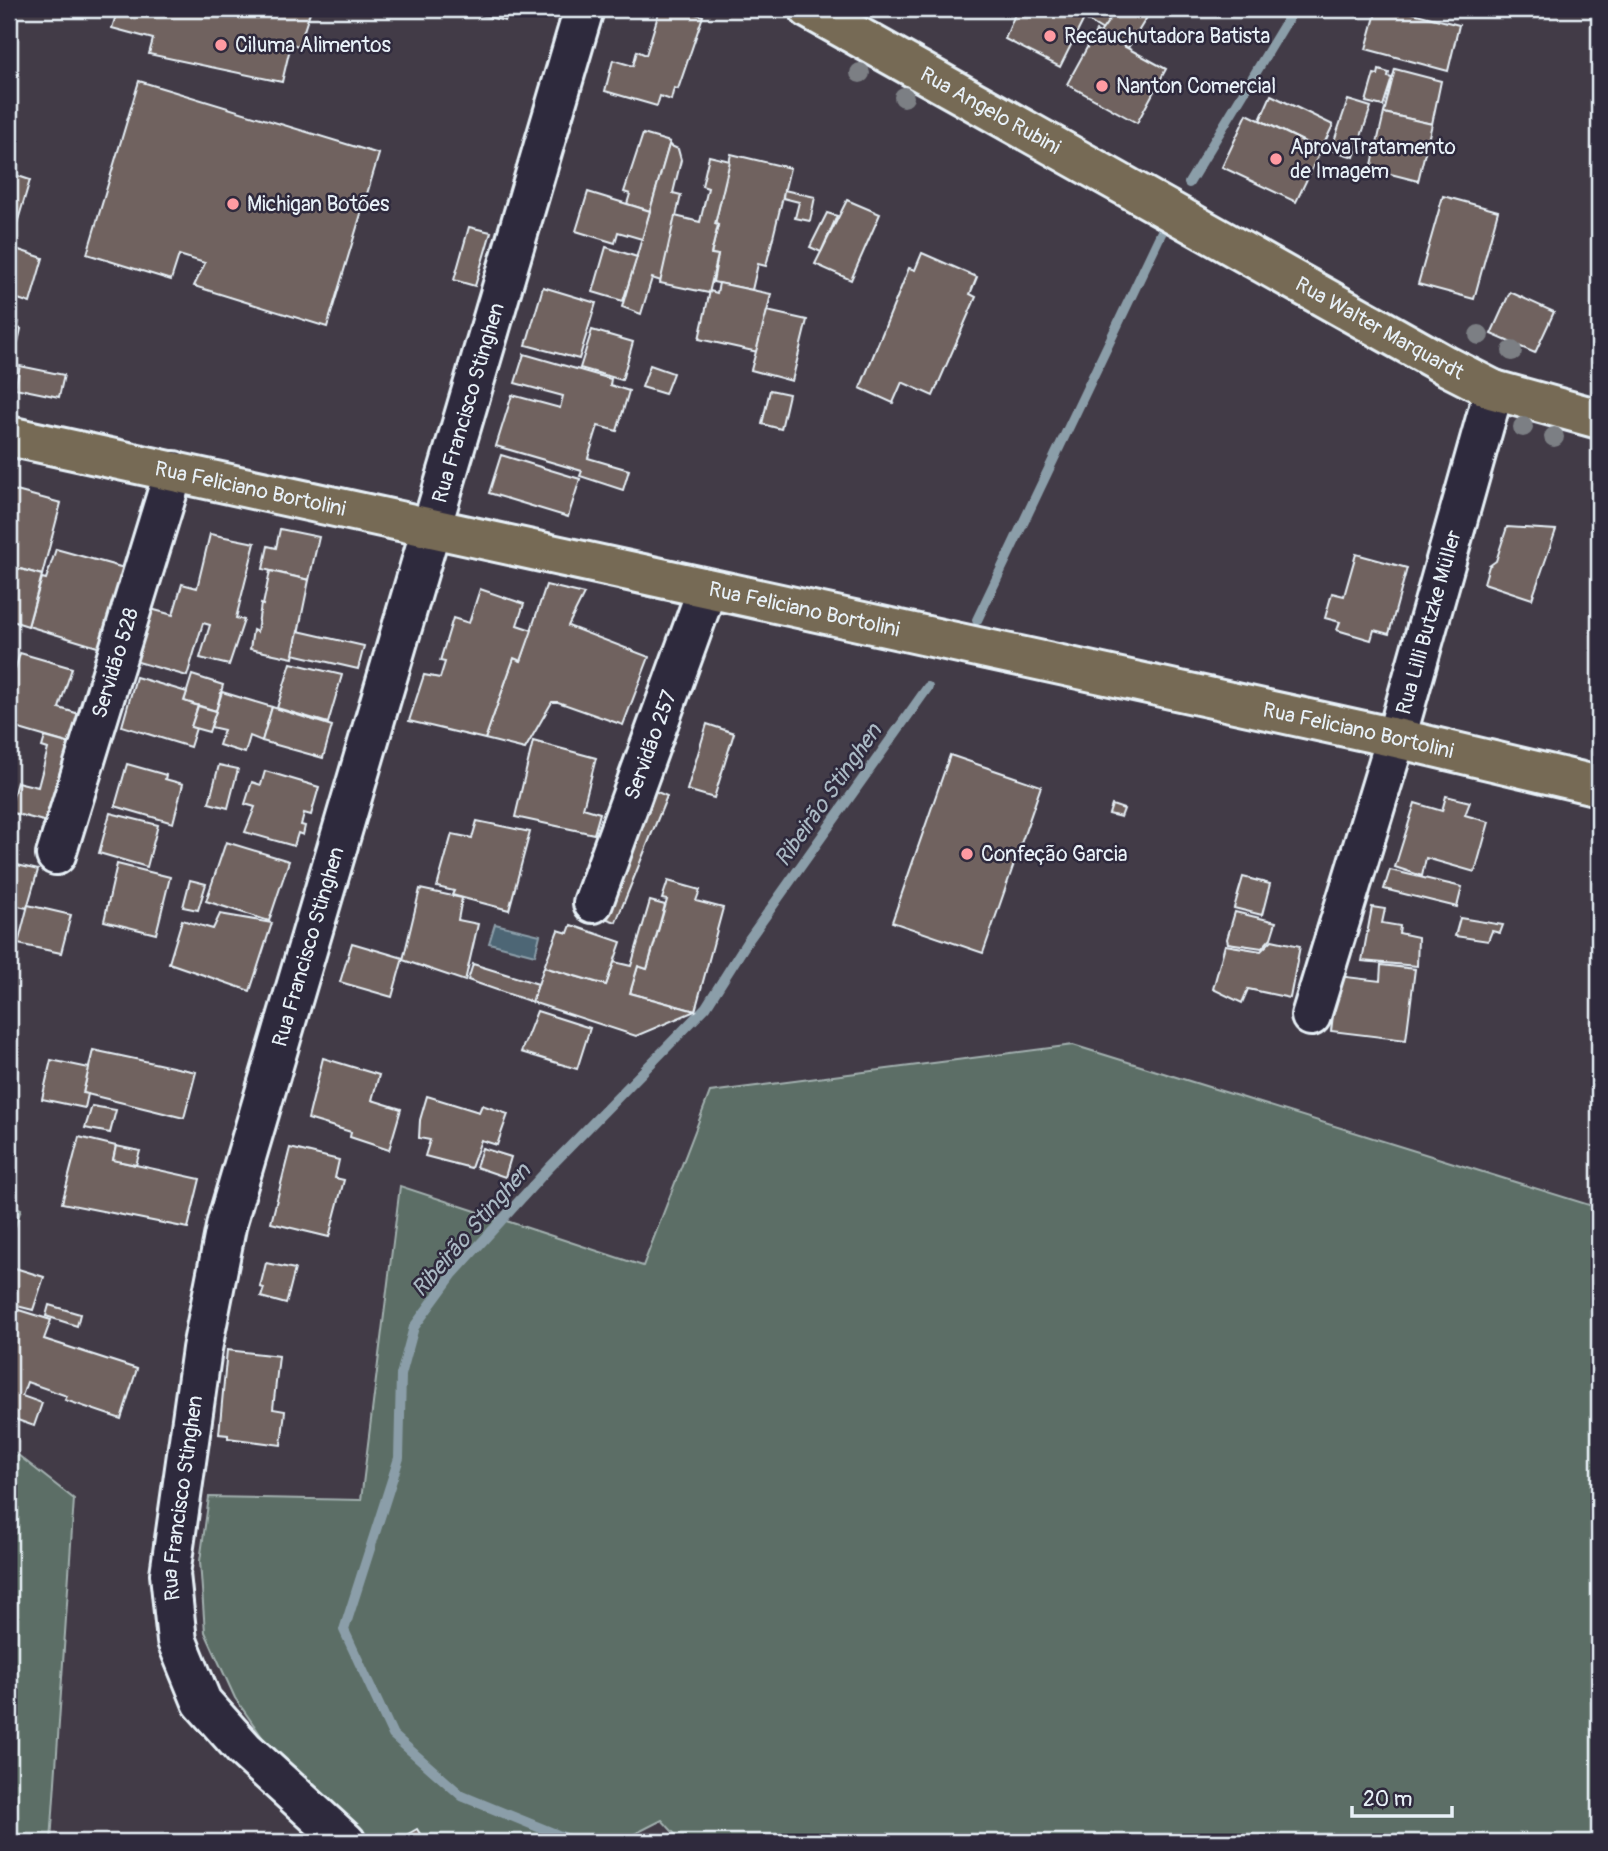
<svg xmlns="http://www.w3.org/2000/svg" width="1608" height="1851" font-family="Pangolin,sans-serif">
<rect width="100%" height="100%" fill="#423b47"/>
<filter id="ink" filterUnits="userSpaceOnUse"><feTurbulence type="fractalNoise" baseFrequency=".0143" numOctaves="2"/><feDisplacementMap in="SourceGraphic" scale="14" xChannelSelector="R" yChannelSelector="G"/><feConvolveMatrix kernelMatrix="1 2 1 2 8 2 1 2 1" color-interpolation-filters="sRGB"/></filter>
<g filter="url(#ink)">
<g fill="#5c6e66" stroke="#a2b0af" stroke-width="2">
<path d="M1073,1045L1599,1208V1842H682L662,1820L619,1842H364L269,1747L235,1698L205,1632L200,1561L209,1497L361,1500L400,1186L643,1266L710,1092Z"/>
<path d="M9,1204L21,1209L9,1246Z"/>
<path d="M9,1448L74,1499L51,1842H9Z"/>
</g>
<path fill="#4d6675" stroke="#8b9ea9" stroke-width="2" d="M495,924L540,935L535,955L489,943Z"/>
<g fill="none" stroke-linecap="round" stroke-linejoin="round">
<g stroke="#8b9ea9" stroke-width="10">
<path d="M1189,183L1294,9"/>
<path d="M977,620L1166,223"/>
<path d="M575,1842L462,1796L393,1735L344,1630L399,1458L401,1375L414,1327L452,1275L548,1169L706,1007L747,942L928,687"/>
</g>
</g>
<g fill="#6f625e" stroke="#e8f1f8" stroke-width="2">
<path d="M118,9H311L299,46L291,44L282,82L149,54L153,39L112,28Z"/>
<path d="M457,9H509L505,21Z"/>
<path d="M660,9H677L703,16L678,89L674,88L671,100L660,96L657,106L605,91L613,60L633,66L637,51L646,55Z"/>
<path d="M1017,9H1089L1060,67L1005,39Z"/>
<path d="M1089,9H1117L1103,30L1085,19Z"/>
<path d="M1117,9H1152L1128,48L1100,33Z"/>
<path d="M1377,9H1397L1459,25L1448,71L1366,49Z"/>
<path d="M1096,31L1166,69L1137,123L1067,84Z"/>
<path d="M1395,69L1441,81L1432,124L1384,113Z"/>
<path d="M1379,70L1389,73L1388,77L1392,78L1383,106L1366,102L1374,74L1378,75Z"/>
<path d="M139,81L379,154L327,327L194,286L205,263L179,255L171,280L87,254Z"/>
<path d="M1271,95L1333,125L1321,150L1260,120Z"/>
<path d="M1348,100L1371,107L1354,157L1331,150Z"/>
<path d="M1384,113L1432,124L1418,181L1371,169Z"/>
<path d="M1247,114L1321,150L1296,202L1222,167Z"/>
<path d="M643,134L670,142L650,211L627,204L630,194L624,192Z"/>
<path d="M669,145L678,149L681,160L673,193L681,195L661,281L652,278L641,314L622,307Z"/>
<path d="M731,154L790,168L766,266L758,264L752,290L713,282L718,255L711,254L718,225L715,224Z"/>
<path d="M709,156L730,161L715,224L718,225L711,254L718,255L709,293L660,283L675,216L700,222L708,188L702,186Z"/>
<path d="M9,173L30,180L10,247L43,258L30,303L9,296Z"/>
<path d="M784,190L815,197L810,221L795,218L799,202L783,198Z"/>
<path d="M588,192L650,211L642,239L618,232L615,243L576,231Z"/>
<path d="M1443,196L1498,211L1474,299L1418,284Z"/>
<path d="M847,200L880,214L851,280L815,264Z"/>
<path d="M827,213L837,216L821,252L810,247Z"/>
<path d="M469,227L491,232L475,286L454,280Z"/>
<path d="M606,247L637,257L623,301L593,292Z"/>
<path d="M922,253L977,277L970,294L976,297L933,396L902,382L893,403L860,388L909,268L915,270Z"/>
<path d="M719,283L771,294L758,352L699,339L710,291L717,293Z"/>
<path d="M543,287L596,303L579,359L526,345Z"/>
<path d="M1510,292L1554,312L1535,353L1491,334Z"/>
<path d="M767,311L807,320L792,381L751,370Z"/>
<path d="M9,319L19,322L18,328L21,329L18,342L14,340L9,360Z"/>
<path d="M592,330L633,342L622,380L580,368Z"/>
<path d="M524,354L611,379L610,385L629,391L617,431L598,426L588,458L629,470L623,490L580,476L582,471L496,446L512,395L560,408L563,396L515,383Z"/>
<path d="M650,365L673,373L665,394L642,387Z"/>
<path d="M20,366L64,375L59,397L15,388Z"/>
<path d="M770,390L789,394L781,429L762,424Z"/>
<path d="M501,455L580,479L568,517L489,493Z"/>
<path d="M9,489L61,503L42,575L9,566Z"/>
<path d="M1507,527L1556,530L1532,599L1484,583L1489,566L1496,561Z"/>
<path d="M280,529L319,537L309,580L263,569L268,546L276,548Z"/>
<path d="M210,534L255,543L236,618L244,620L229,665L200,658L210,625L203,623L187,676L131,660L147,608L173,615L182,584L197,588Z"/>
<path d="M56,549L124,568L109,613L114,615L104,649L28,626L42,578L46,579Z"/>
<path d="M1356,554L1407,568L1389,634L1374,630L1371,640L1337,630L1340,622L1325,618L1332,593L1344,596Z"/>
<path d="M9,566L42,575L28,626L9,620Z"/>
<path d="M270,571L309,580L293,658L250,649L253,630L257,632L261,604L263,605Z"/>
<path d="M546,585L584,594L568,626L649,657L623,725L558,702H552L525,749L485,739L514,658L521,661Z"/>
<path d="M480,589L524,604L517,625L532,630L521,661L514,658L485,739L409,721L424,675L440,678L445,662L440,661L453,618L469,623Z"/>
<path d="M298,631L364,646L358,669L293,654Z"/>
<path d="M20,653L72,668L59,708L83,715L74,745L9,726V690Z"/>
<path d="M291,663L342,675L328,723L277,708Z"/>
<path d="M192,675L223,685L216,711L184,701Z"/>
<path d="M136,677L187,692L184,701L198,706L191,727L196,728L190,747L122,726Z"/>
<path d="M222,692L272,707L262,741L250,736L245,753L219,745L224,730L211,727Z"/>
<path d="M198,706L216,711L209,732L191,727Z"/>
<path d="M272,707L332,726L323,758L262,741Z"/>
<path d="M707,724L734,733L714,798L687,790Z"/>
<path d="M45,737L74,745L51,823L9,812L17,782L38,787L48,749L42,747Z"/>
<path d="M533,741L596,758L583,808L600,813L594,834L515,817Z"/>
<path d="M950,755L1041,786L983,953L892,922Z"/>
<path d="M127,764L166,775L165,779L183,784L173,823L115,806Z"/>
<path d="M219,765L238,769L228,808L209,803Z"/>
<path d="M265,771L319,787L311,815L304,813L301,825L305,826L303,835L298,833L294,846L245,832L255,807L245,804L252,782L261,785Z"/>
<path d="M645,787L667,796L616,922L593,914Z"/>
<path d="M1446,796L1470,802L1465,815L1489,822L1475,872L1426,858L1422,876L1395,867L1415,803L1442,811Z"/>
<path d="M1112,805L1124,809L1121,817L1109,814Z"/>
<path d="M110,813L158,825L147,867L99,853Z"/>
<path d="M477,821L530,832L509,910L452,895L454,891L437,887L452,834L472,838Z"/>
<path d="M226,842L289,861L269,921L206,901Z"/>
<path d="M9,863L38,870L27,908L9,904Z"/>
<path d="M117,864L170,877L156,934L104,921Z"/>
<path d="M1390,870L1462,887L1457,907L1384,889Z"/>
<path d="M1243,877L1270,884L1262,915L1234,908Z"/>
<path d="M190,880L206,884L198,910L183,907Z"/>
<path d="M668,881L700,890L696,901L723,908L695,1011L630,993L638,966L647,969L667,900L662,899Z"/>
<path d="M420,889L462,898L458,920L478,924L465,981L403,960Z"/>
<path d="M650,901L665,905L647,969L638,966L630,993L695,1011L636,1036L532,1002L544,967L606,985L614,962L631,966Z"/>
<path d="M28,905L71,915L61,953L18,944Z"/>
<path d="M1372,907L1385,909L1382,923L1400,926L1399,933L1418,937L1417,966L1362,961Z"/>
<path d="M1235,912L1276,922L1271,938L1262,948L1228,943L1227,939Z"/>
<path d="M220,914L272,923L250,991L169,963L182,920L213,929Z"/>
<path d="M1460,918L1503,925L1500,933L1492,931L1488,941L1455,936Z"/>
<path d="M571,925L621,942L606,985L544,967L558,930L568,933Z"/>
<path d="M1272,940L1300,946L1290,998L1248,989L1242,1003L1213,989L1225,945L1261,951Z"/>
<path d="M352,943L403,958L392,997L340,982Z"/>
<path d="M473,964L538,984L532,1002L468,980Z"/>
<path d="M1381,965L1415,969L1406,1040L1331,1031L1338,976L1380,981Z"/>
<path d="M537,1011L590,1028L577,1069L521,1052Z"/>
<path d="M93,1050L196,1072L184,1118L83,1093Z"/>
<path d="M323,1058L379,1075L372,1100L401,1109L389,1150L350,1137L351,1132L308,1119Z"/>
<path d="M51,1060L89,1068L83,1093L88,1094L85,1108L42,1099Z"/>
<path d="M427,1096L479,1112L482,1105L508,1114L497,1145L481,1140L471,1168L425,1156L430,1140L419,1138L420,1120Z"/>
<path d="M92,1106L116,1110L110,1133L85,1128Z"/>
<path d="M79,1137L116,1146L113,1160L200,1179L188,1228L62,1203Z"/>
<path d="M116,1146L140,1151L136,1165L113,1160Z"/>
<path d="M290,1148L339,1160L335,1178L344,1180L329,1237L271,1223Z"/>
<path d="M482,1148L511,1157L505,1177L476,1167Z"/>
<path d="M266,1263L295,1269L286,1304L261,1297L264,1288L260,1287Z"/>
<path d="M15,1268L44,1277L33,1310L9,1304V1288Z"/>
<path d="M49,1305L80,1314L77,1326L46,1316Z"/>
<path d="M9,1307L51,1320L44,1339L137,1369L121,1419L65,1400L67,1396L27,1382L22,1396L42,1403L34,1426L9,1417Z"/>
<path d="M227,1350L279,1356L273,1409L285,1411L281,1445L228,1438V1435L219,1434Z"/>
<path d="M417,1829L425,1842H394Z"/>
</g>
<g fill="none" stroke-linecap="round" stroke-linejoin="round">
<g stroke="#e8f1f8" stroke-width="44">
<g id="minor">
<path id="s1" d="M56,855L174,471"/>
<path id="s2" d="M593,903L707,589"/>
<path id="s3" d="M1311,1016L1396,738L1494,390"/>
<path id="s4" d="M346,1842L244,1749L202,1702L177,1641L170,1574L202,1349L227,1222L584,9"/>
</g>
</g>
<g stroke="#e8f1f8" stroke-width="44">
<g id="major">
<path id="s5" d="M809,9L1445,365L1494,390L1599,419"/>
<path id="s6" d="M9,436L1396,738L1599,786"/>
</g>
</g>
<use href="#minor" stroke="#2f2a3d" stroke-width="38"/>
<use href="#major" stroke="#766a54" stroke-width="38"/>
</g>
<g fill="#7b7f84">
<circle cx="860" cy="73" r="10"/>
<circle cx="904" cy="97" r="10"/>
<circle cx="1479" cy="335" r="10"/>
<circle cx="1512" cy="351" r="10"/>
<circle cx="1523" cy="427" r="10"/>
<circle cx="1554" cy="437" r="10"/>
</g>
</g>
<g fill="#ff9aa2" stroke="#2f2a3d" stroke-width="2.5">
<circle cx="1050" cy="36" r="7"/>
<circle cx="221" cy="45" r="7"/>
<circle cx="1102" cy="86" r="7"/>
<circle cx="1276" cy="159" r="7"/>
<circle cx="233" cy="204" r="7"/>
<circle cx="967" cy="854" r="7"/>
</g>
<g text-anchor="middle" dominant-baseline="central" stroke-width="5" stroke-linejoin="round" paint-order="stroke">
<g font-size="21" fill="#e8f1f8" stroke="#2f2a3d" text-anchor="start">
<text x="1064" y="36">Recauchutadora Batista</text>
<text x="235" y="45">Ciluma Alimentos</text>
<text x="1116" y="86">Nanton Comercial</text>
<text x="1290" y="147">AprovaTratamento<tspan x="1290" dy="24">de Imagem</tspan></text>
<text x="247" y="204">Michigan Botões</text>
<text x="981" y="854">Confeção Garcia</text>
</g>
<g font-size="21" fill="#e8f1f8" stroke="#2f2a3d">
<text stroke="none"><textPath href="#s5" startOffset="208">Rua Angelo Rubini</textPath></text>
<text stroke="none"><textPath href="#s5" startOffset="654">Rua Walter Marquardt</textPath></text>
<text stroke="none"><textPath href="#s4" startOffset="1545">Rua Francisco Stinghen</textPath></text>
<text stroke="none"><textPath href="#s6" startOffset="247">Rua Feliciano Bortolini</textPath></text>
<text stroke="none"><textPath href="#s6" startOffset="814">Rua Feliciano Bortolini</textPath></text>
<text stroke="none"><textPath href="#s3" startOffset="411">Rua Lilli Butzke Müller</textPath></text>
<text stroke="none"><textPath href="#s1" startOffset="201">Servidão 528</textPath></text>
<text stroke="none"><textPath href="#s6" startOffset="1381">Rua Feliciano Bortolini</textPath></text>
<text stroke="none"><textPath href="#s2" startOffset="168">Servidão 257</textPath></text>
<text stroke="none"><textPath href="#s4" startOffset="978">Rua Francisco Stinghen</textPath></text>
<text stroke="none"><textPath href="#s4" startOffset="411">Rua Francisco Stinghen</textPath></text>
</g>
<g font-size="23" font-style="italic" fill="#aab9c4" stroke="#2f2a3d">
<text transform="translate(828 795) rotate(-55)">Ribeirão Stinghen</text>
<text transform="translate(471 1230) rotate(-49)">Ribeirão Stinghen</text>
</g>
</g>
<rect width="1608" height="1851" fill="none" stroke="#2f2a3d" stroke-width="35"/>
<rect x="18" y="18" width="1573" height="1816" fill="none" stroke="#e8f1f8" stroke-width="2.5" filter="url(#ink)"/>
<path d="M1352 1806v10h100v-10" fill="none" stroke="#e8f1f8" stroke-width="3.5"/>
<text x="1363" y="1806" font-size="21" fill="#e8f1f8" stroke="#2f2a3d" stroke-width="5" paint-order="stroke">20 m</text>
</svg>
